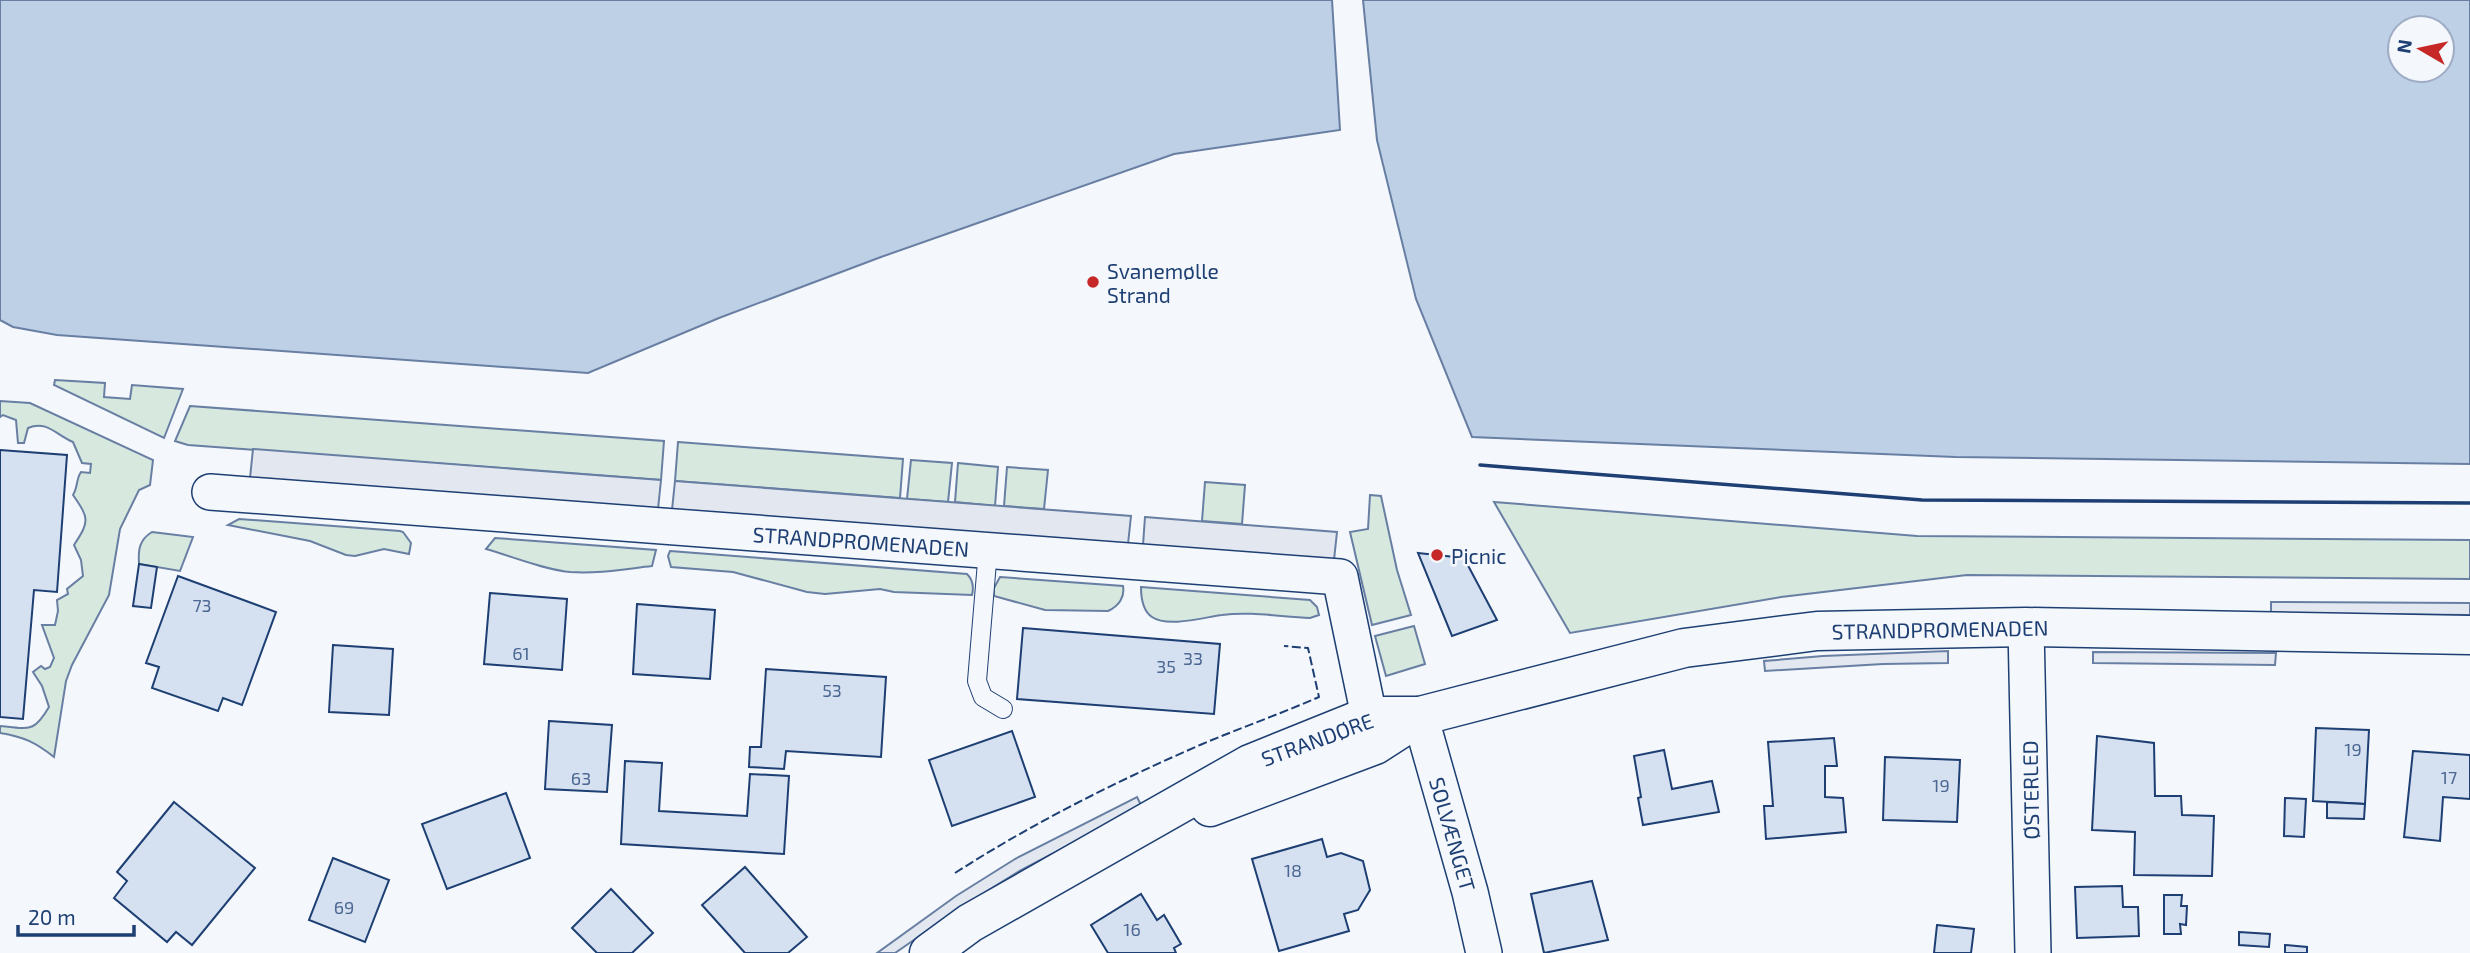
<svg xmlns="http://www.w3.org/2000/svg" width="2470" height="953" font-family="'Exo 2',sans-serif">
<rect width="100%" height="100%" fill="#f4f7fb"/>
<g fill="#d7e8df" stroke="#687fa3" stroke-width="2">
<path d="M55,380L105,383L104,397L130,399L132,385L183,389L164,438L54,385Z"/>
<path d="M0,401L30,403L153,460L150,485L139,490L120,529L109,595L72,665L66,681L54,757C35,742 24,737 0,733V726C29,728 33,734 49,707L42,686L33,672L41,666L45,669L50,667L54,658L42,625H55L58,611L57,600L68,594L67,589L83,576L81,560L74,545C90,521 89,518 73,495C78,487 76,479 81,472L90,473L91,464L82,463L73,442C56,435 47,420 28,428L24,443H18L16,420L3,415L0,417Z"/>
<path d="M190,406L664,441L661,480L188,445L175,441Z"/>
<path d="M678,442L903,459L900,498L675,481Z"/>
<path d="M911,460L952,463L948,502L907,499Z"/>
<path d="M958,463L998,467L995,506L955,502Z"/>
<path d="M1007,467L1048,470L1044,509L1004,506Z"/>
<path d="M1205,482L1245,485L1242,524L1202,521Z"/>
<path d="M1370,495L1381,496L1397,570L1411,615L1372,625L1350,532L1368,529Z"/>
<path d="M1494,502L1917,536L2470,540V579L1967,575L1781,597L1570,633Z"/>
<path d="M239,519L400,531L403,532L411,543L409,554L384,549L355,556L346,555L310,541L228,525Z"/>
<path d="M152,532L193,537L180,571L139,564C138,550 139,540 152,532Z"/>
<path d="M495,538L656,550L652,566C625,569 598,574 570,572C542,569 514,557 486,549Z"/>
<path d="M670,551L967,574C973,580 974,587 972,595L894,592L880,589L825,594L807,592L733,572L671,567L668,556Z"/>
<path d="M1000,577L1123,586C1125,597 1119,606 1108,611L1045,610L994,596V588Z"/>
<path d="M1141,587L1310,600L1317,607L1319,615L1310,618C1282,617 1250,611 1222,615C1205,617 1168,628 1152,617C1143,611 1141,597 1141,587Z"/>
<path d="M1414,626L1425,664L1386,676L1375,636Z"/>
</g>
<g fill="#e3e8f0" stroke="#687fa3" stroke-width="2">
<path d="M253,449L661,480L658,509L250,478Z"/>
<path d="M675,481L1131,516L1128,544L672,510Z"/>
<path d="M1145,517L1337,532L1334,560L1143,545Z"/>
<path d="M2271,602L2470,603V615L2271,613Z"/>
<path d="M1948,651V663L1883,664L1765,671L1764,661L1823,656Z"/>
<path d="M2093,652L2276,653L2275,665L2093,663Z"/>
<path d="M1137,797L1142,807L1021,870L963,906L895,953H877L956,896L1015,859Z"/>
</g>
<g fill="#bed0e5" stroke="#687fa3" stroke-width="2" fill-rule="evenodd">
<path d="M0,0H1332L1340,130L1174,154L881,257L719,318L588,373L57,335L13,327L0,320Z"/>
<path d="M1363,0H2470V464L1955,457L1472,437L1416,299L1377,140ZM2442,28V70H2400V28Z"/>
</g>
<g fill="#d5e0f0" stroke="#1d3f73" stroke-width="2">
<path d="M0,450L67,455L57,592L34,590L23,719L0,717Z"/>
<path d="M1418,553L1464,558L1497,620L1452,636Z"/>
<path d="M139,564L157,567L151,608L133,606Z"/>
<path d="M178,576L276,612L242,705L223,698L218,711L152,688L159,667L146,663Z"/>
<path d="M490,593L567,599L562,670L484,664Z"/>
<path d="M637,604L715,610L710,679L633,674Z"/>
<path d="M1023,628L1220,644L1214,714L1017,699Z"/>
<path d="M333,645L393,649L389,715L329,712Z"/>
<path d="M766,669L886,677L881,757L786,751L784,769L749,767L750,747H761Z"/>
<path d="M549,721L612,725L607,792L545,789Z"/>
<path d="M2316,728L2369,730L2365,804L2313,801Z"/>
<path d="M1012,731L1035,797L952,826L929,760Z"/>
<path d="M2097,736L2154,743L2155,796H2181L2182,815L2214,816L2212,876L2134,875L2135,832L2092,830Z"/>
<path d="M1834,738L1837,766H1825V797L1843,798L1846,832L1766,839L1764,806H1773L1768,742Z"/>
<path d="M1664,750L1672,789L1712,781L1719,812L1643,825L1638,798L1641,797L1634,756Z"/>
<path d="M2413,751L2470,755V799L2443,797L2440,841L2404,837Z"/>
<path d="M1885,757L1960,760L1957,822L1883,820Z"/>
<path d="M625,761L662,763L659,811L747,816L750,774L789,776L784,854L621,844Z"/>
<path d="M506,793L530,858L447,889L422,824Z"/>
<path d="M2285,798L2306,799L2304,837L2284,836Z"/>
<path d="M174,802L255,868L192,945L176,932L167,942L114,898L127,881L117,872Z"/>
<path d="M2327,802L2365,804L2364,819L2327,818Z"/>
<path d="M1322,839L1327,857L1341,853L1363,861L1370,890L1358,910L1344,914L1349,931L1279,951L1252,859Z"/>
<path d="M333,858L389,880L365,942L309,920Z"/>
<path d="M745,867L807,937L788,953H745L702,905Z"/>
<path d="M1592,881L1608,940L1544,953L1531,894Z"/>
<path d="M2122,886L2123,907H2138L2139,936L2077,938L2075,887Z"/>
<path d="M611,889L653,933L632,953H597L572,928Z"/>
<path d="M1141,894L1157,920L1164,915L1181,944L1174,948L1176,953H1108L1091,925Z"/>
<path d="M2164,895H2182L2181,906H2187L2186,925L2180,924L2181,934H2164Z"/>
<path d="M1937,925L1974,929L1971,953H1934Z"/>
<path d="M2239,932L2270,934L2269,947L2239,945Z"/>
<path d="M2285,945L2307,947V953H2285Z"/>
</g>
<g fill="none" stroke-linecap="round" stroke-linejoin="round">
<g stroke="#1d3f73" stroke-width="20">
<path id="lane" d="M988,550L977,681L983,697L1003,709"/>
</g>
<g stroke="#1d3f73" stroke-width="38">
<g id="street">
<path d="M210,492L1340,577L1375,745"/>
<path d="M2026,627L2033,953"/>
<path d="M1420,716L1470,892L1484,953"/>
</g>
</g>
<g stroke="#1d3f73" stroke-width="41">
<g id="secondary">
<path d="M1210,807L1375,745L1420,716"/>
<path d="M929,953L970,923L1250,764L1369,716H1420L1684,648L1817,631L2026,627L2470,635"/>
</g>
</g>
<use href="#lane" stroke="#f4f7fb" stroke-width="18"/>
<use href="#street" stroke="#f4f7fb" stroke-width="35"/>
<use href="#secondary" stroke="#f4f7fb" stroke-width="38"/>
<path stroke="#1d3f73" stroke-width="2" stroke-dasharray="9 3.5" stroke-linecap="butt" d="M955,873C1033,823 1115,782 1200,745C1240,728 1280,714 1319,697L1308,648L1284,646"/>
<path stroke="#1d3f73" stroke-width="3.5" d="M1480,465L1922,500L2470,503"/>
</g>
<g fill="#c62828" stroke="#f4f7fb" stroke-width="2.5">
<circle cx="1093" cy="282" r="7"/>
<circle cx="1437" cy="555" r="7"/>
</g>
<g text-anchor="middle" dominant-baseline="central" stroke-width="5" stroke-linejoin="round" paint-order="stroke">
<g font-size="18" fill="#4b6792">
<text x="202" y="605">73</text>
<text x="521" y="653">61</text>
<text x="1193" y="658">33</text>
<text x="1166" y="666">35</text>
<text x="832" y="690">53</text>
<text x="2353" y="749">19</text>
<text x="2449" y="777">17</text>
<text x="581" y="778">63</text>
<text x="1941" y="785">19</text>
<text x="1293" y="870">18</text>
<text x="344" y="907">69</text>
<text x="1132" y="929">16</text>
</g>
<g font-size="21" fill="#1d3f73" stroke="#f4f7fb" text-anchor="start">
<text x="1107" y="270">Svanemølle<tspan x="1107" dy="24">Strand</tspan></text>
<text x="1451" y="555">Picnic</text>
</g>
<g font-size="21" fill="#1d3f73" stroke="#f4f7fb">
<text transform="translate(861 541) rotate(4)">STRANDPROMENADEN</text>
<text transform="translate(1940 629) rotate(-1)">STRANDPROMENADEN</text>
<text transform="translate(1317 739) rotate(-20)">STRANDØRE</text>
<text transform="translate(2030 790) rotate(-91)">ØSTERLED</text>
<text transform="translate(1453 834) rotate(74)">SOLVÆNGET</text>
</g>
</g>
<g transform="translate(2421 49) rotate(279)"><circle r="33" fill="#f4f7fb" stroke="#9eadc5" stroke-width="2"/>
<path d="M0-5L12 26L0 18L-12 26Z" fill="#c62828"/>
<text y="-10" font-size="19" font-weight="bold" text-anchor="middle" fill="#1d3f73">N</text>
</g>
<path d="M18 925v10h116v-10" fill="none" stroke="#1d3f73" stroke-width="3.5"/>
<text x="28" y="925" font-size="21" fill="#1d3f73" stroke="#f4f7fb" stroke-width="5" paint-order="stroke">20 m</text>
</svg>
